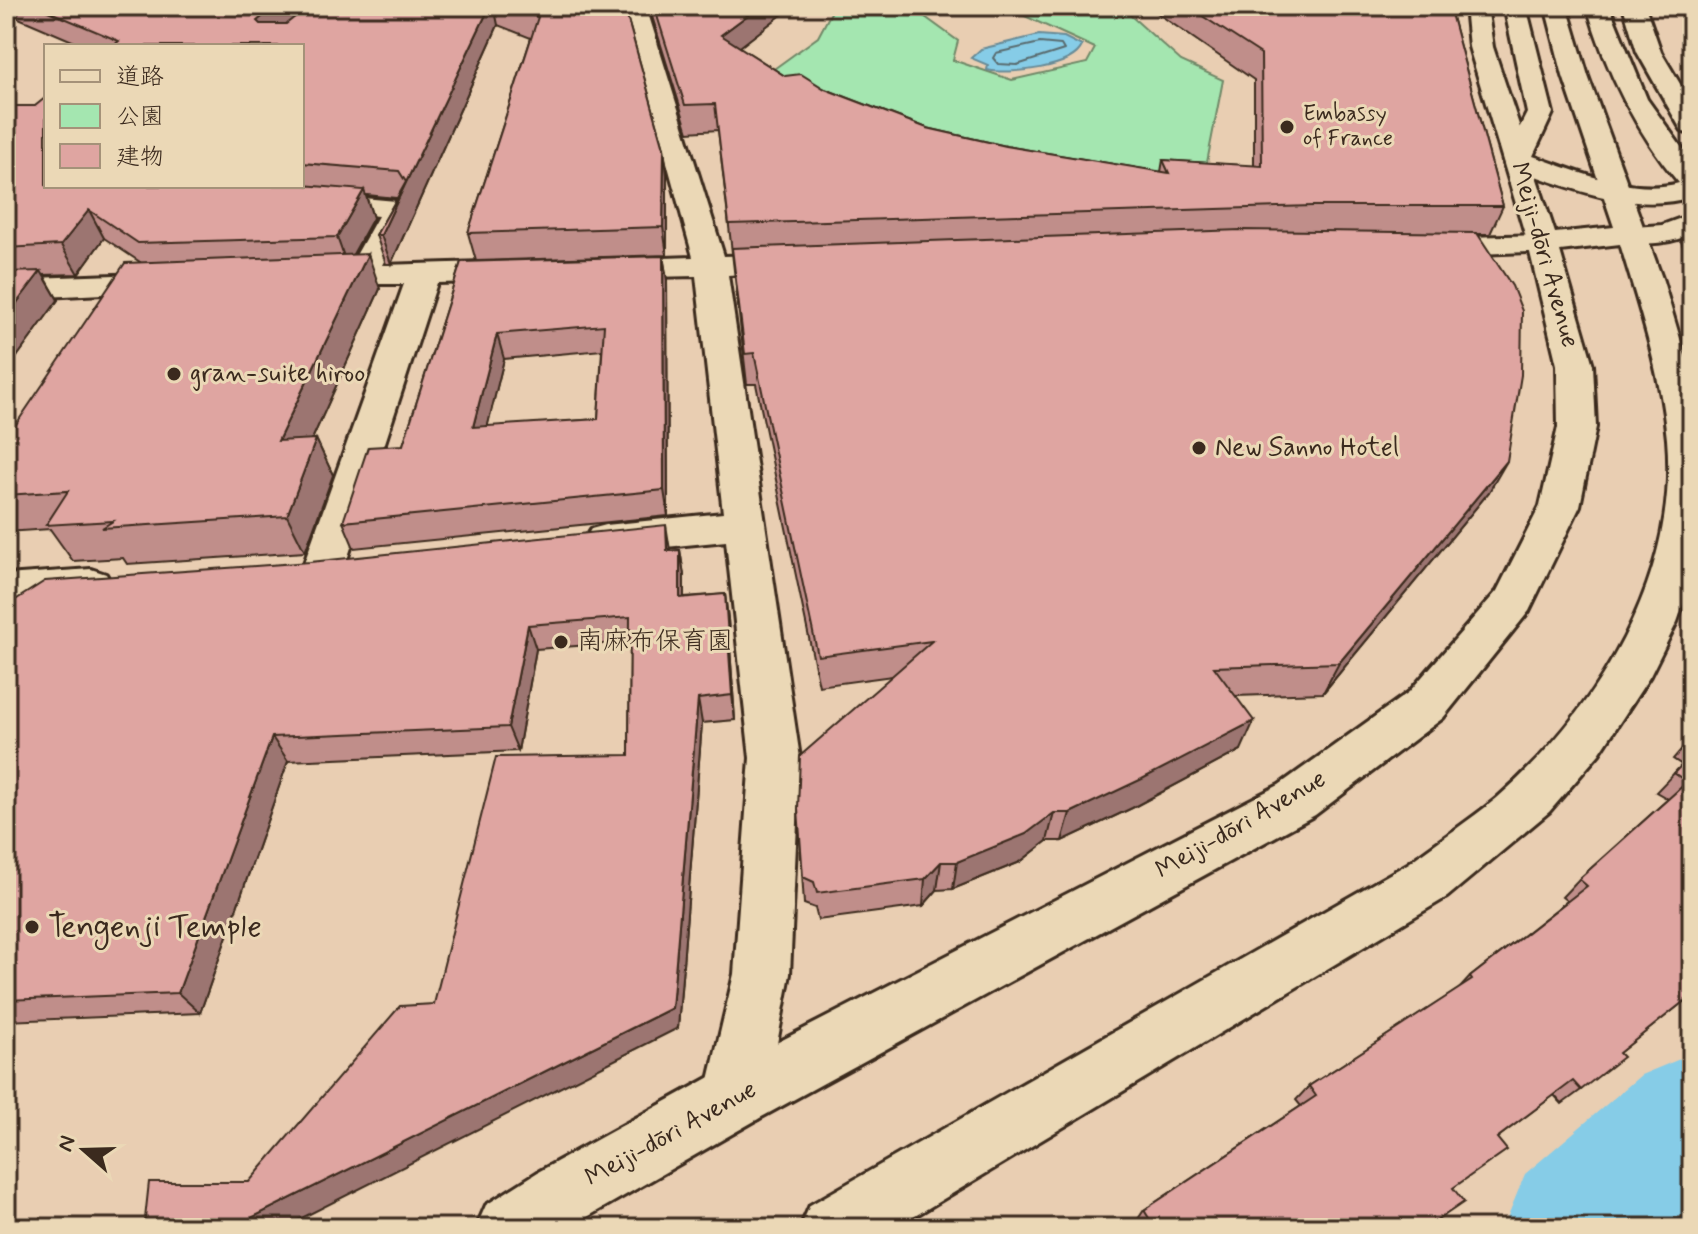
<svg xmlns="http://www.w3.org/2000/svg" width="1698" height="1234" font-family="Mynerve,'Klee One',sans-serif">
<rect width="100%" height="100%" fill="#e9ceb2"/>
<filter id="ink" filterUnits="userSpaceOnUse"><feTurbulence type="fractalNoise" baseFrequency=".0125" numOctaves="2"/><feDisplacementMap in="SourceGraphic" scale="16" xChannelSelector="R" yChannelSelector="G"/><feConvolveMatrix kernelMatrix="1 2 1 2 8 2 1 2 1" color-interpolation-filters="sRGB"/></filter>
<g filter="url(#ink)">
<path fill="#a4e6b0" stroke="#708867" stroke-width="2" d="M910,6L958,41L953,60L1012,80L1087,63L1095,48L1003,6H1120L1181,61L1223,80L1203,183H1112L760,79L818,37L834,7Z"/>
<path fill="#86cce7" stroke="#688b97" stroke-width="2" d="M1039,35L1064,37L1082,46C1073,68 1009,75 987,70L988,65L971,58L981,49Z"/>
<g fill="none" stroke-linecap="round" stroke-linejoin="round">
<path stroke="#596b6e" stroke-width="2" d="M1040,43L1061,45L1064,50L1017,65L998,64L993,58L996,53Z"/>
<path fill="#86cce7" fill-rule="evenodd" d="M1692,1054L1689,1228H1503L1525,1174L1641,1075Z"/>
<g stroke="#3b2a1e" stroke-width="6">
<g id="street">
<path d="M630,6H652L648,13L724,256L793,254L804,256L809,263L804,270L728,275L800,758L790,974L767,1097L758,1119L736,1128L714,1119L705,1097L734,974L750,758L726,541L606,553L591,549L585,539L591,529L606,525L723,513L696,276L606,278L595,276L590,269L595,262L606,260L693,257L626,13Z"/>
<path d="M308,193L407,202L412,208L382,265L517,261L528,264L533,271L528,278L517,281L437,283L344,569L338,580L323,584L308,580L302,569L404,284H303L298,277L303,270L350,266L378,216L298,208L293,202L298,196Z"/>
<path d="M1692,214V234C1669,244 1645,246 1620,240L1616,234L1620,228L1662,225Z"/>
<path d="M1543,235L1554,237L1558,244L1554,251L1425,256L1414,254L1410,247L1414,240L1425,238Z"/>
<path d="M169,273L180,276L185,283L180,290L6,299V279Z"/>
<path d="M91,569L106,574L112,585L106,596L91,601L6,607V575Z"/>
</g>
</g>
<g stroke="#3b2a1e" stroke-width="6">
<path id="secondary" d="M1465,6H1487L1493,47L1555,233L1614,227L1563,76L1545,6H1567L1588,76L1663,281L1692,379V579L1677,622L1650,676L1599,754L1549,812L1447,897L895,1228H800L810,1205L1409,863C1438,841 1469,821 1497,798C1598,710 1679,577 1667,439C1661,373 1639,307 1620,244L1560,251L1593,365L1596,427L1580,506L1529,611L1443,718L1315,815L758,1119L568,1228H476L486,1205L538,1172L714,1075L1279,785L1409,692L1497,591L1540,506L1558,427L1557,365L1528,244L1469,47Z"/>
</g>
<g stroke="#3b2a1e" stroke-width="6">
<g id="highway">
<path d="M1504,6H1526L1553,113L1533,156C1577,171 1631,196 1679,183C1635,130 1606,72 1587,6H1609L1647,99L1692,162V197C1630,215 1566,186 1507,166L1503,160L1527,113Z"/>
<path d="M1623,6H1645L1661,52L1692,104V134L1683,132L1679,126L1637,52Z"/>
</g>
</g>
<use href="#street" fill="#ebd8b6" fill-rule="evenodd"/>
<use href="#secondary" fill="#ebd8b6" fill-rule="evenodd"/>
<use href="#highway" fill="#ebd8b6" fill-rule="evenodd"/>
</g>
<g fill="#c08e8a" stroke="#3b2a1e" stroke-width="2" fill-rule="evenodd">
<path d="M6,6H624L664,148L667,175V255L476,261L468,233L531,38L498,25L391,264H386L376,235L397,198L366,195L373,218L353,255L380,289L312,439H316L333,475L305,552L127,564L123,558L73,561L50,529L6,532V439L140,262L104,238L78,274L44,275L58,300L6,372V106H35L46,186H302V46H84L7,13Z"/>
<path d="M650,6H793L739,47L785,76L825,89L927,128L1006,146L1161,172L1163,160L1254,166V80L1147,6H1449L1503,206L1490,234H1477L1489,492L1323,693L1235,696L1241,750L1132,808L1062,841H1047L1020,862L953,889L937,890L923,906L818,920L815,908L804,904L798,809L892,676L819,686L756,384H747L718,130L688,132L651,13Z"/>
<path d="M1692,223V273L1681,241Z"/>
<path d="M663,256L667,280L668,516L354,548L343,522L403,445L461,262ZM602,350L598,419L487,427L504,359Z"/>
<path d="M680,550L684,575V597L725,594L728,619L735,720L702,723L678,1028L249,1182L434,1004L629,755L630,642L536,649L518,751L288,761L200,1013L6,1021V606Z"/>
<path d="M1692,737V1002L1687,999L1619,1053L1581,1090L1562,1104L1554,1095L1497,1138L1453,1188L1426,1228H1139L1136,1222L1144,1210L1301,1106L1296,1100L1309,1086L1459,989L1470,977L1567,901L1562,897L1579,879L1668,799L1656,792L1682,765L1673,759Z"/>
</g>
<g fill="#9c7471" stroke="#3b2a1e" stroke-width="2">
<path d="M275,6H311L266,46L257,21Z"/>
<path d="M490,6H494L498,25L391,264L381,235Z"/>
<path d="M760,6H793L723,60L721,35Z"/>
<path d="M664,148L667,175V255L663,227Z"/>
<path d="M364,190L373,218L347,265L337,237Z"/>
<path d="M89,210L104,238L78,274L61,245Z"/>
<path d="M368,254L380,289L295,477L278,441Z"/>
<path d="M663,256L667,280L668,516L664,490Z"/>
<path d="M41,271L58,300L6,372V317Z"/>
<path d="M497,334L504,359L481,453L473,427Z"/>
<path d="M316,439L333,475L305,552L287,516Z"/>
<path d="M1507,461L1489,492L1323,693L1339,663Z"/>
<path d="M666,525L670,550L667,551Z"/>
<path d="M680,550L684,575V623L680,598Z"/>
<path d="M725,594L728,619L735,720L732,695Z"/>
<path d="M528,625L536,649L518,751L508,727Z"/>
<path d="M698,699L702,723L678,1028L282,1228H231L672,1008Z"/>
<path d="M1254,721L1241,750L1132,808L1062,841L1070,813Z"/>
<path d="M272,737L288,761L200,1013L178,993Z"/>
<path d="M1054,813L1047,841L1020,862L953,889L957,862Z"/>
<path d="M941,862L937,890L923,906L925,879Z"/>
</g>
<g fill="#dfa5a1" stroke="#3b2a1e" stroke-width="2" fill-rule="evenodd">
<path d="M36,6H275L257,21L260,24H286L309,6H490L381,235H376L406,182L399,171L302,163V46H113L119,41Z"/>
<path d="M506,6H624L664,148L663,227L468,233L538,17Z"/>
<path d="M654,6H760L721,35L785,76L801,74L825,89L927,128L1006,146L1169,173L1163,160L1262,166L1261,54L1187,6H1449L1503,206H1313L729,224L715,104L685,105Z"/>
<path d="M46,97V186L302,185L364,190L337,237L138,243L89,210L61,245L6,248V106H35Z"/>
<path d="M1241,230L1477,233L1512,286L1522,311L1521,375L1507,461L1339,663L1214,667L1254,721L1142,779L1070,813H1054L1026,834L957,862H941L925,879L817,893L814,882L803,877L798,809L800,756L932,641L818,656L754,353L745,354L732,248Z"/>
<path d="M368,254L278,441L316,439L287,516L102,528L113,521L46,525L68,491L6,495V439L125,263Z"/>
<path d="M663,256L664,490L343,522L368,447L403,445L461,262ZM604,325L598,419L473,427L497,334Z"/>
<path d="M41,271L6,317V272Z"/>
<path d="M666,525L667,551L680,550V598L725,594L732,695L698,699L672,1008L231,1228H144L149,1182H249L400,1006L434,1004L496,757L629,755L630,617L528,625L508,727L272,737L178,993L6,1000V606L45,581L310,562Z"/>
<path d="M1692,754V995L1619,1053L1623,1057L1581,1090L1573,1081L1497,1138L1507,1150L1453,1188L1464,1202L1426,1228H1155L1144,1210L1316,1096L1309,1086L1472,980L1470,977L1587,886L1579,879L1687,782L1674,773Z"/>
</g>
</g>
<g fill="#3b2a1e" stroke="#ebd8b6" stroke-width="3">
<circle cx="1287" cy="127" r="8"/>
<circle cx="174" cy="374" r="8"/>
<circle cx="1199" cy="448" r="8"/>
<circle cx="561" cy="642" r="8"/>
<circle cx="32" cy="927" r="8"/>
</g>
<g text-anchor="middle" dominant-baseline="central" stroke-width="6" stroke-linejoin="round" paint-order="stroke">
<g font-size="22" fill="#3b2a1e" stroke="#ebd8b6" text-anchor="start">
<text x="1303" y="114">Embassy<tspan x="1303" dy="25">of France</tspan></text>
</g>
<g font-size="26" fill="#3b2a1e" stroke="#ebd8b6">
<text transform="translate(1544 255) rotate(74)">Meiji-dōri Avenue</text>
<text transform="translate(1241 825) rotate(-30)">Meiji-dōri Avenue</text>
<text transform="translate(671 1134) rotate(-29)">Meiji-dōri Avenue</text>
</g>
<g font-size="26" fill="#3b2a1e" stroke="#ebd8b6" text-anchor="start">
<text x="190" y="374">gran-suite hiroo</text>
<text x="1215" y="448">New Sanno Hotel</text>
<text x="577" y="642">南麻布保育園</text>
</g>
<g font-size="32" fill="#3b2a1e" stroke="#ebd8b6" text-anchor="start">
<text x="48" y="927">Tengenji Temple</text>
</g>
</g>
<rect width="1698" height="1234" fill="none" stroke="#ebd8b6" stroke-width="32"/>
<rect x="16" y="16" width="1666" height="1202" fill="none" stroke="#3b2a1e" stroke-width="3" filter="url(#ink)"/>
<rect x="44" y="44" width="260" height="144" fill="#ebd8b6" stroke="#a59279" stroke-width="2"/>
<rect x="60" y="70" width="40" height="12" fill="#ebd8b6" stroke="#a59279" stroke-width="2"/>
<text x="116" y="84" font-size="24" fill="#3b2a1e">道路</text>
<rect x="60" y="104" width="40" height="24" fill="#a4e6b0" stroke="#a59279" stroke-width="2"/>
<text x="116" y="124" font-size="24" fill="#3b2a1e">公園</text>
<rect x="60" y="144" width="40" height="24" fill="#dfa5a1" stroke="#a59279" stroke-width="2"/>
<text x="116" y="164" font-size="24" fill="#3b2a1e">建物</text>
<g transform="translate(84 1150) rotate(290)" stroke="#ebd8b6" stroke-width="6" paint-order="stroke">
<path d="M0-6L14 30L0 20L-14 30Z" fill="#3b2a1e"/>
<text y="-12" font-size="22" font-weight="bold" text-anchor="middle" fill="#3b2a1e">N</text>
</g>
</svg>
